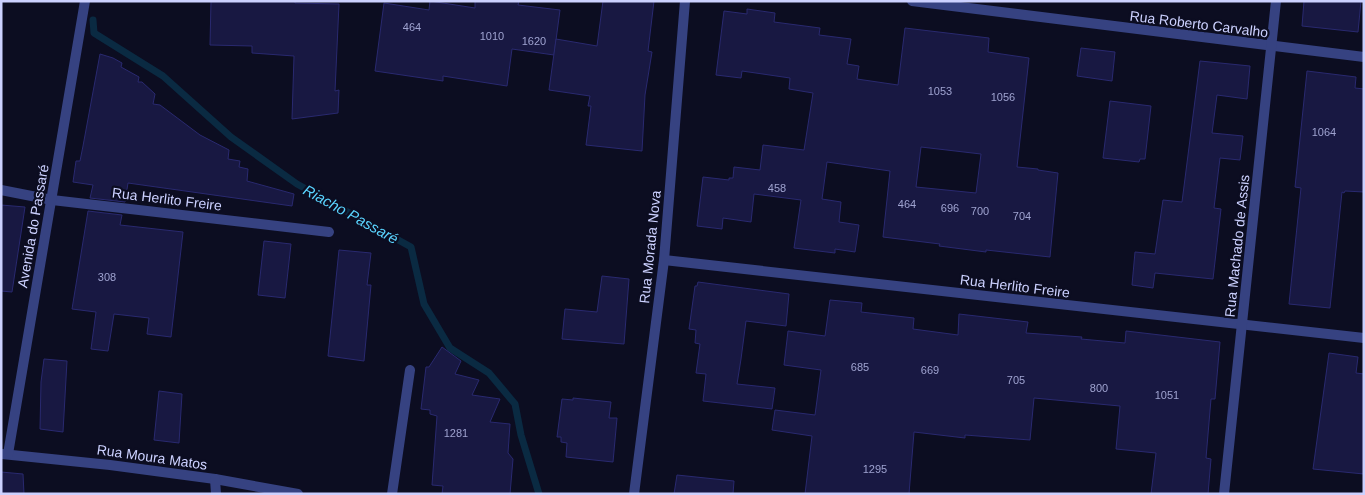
<svg xmlns="http://www.w3.org/2000/svg" width="1365" height="495" font-family="Helvetica,sans-serif">
<rect width="100%" height="100%" fill="#0c0d21"/>
<g fill="none" stroke-linecap="round" stroke-linejoin="round">
<path stroke="#0a2a42" stroke-width="7" d="M93,20L94,33L163,76L231,137L297,184L411,247L424,304L450,348L489,373L515,404L521,435L539,494"/>
</g>
<g fill="#181842" stroke="#29296f" fill-rule="evenodd">
<path d="M211,1H295V3L339,4L335,91L339,90L338,113L292,119L294,56L252,53V46L210,45Z"/>
<path d="M430,1L475,8V1H519L518,5L560,10L554,55L512,49L507,86L443,76V81L375,71L384,3L429,10Z"/>
<path d="M603,1H654L648,51L652,52L645,95L642,151L586,145L591,106H588L590,96L549,90L556,39L597,46Z"/>
<path d="M1304,1H1361L1358,32L1302,26Z"/>
<path d="M747,9L775,13L774,22L820,28L819,35L851,39L847,64L859,66L857,79L898,85L905,28L989,38L988,52L1029,58L1017,167L1038,169V170L1058,173L1050,257L986,250V252L939,246L940,244L883,237L890,171L827,162L822,199L841,202L839,222L859,225L855,252L835,249V253L794,248L801,200L754,194L751,222L723,218L722,229L697,226L703,177L729,180V178H733L734,167L760,170L763,145L804,150L813,93L789,89L790,78L742,71L741,78L716,75L724,11L747,14ZM921,147L981,154L976,193L916,187Z"/>
<path d="M1081,48L1115,52L1112,81L1077,76Z"/>
<path d="M100,54L113,58L122,63L121,67L139,77L138,82H142L155,94L153,104L160,105L200,135L229,150L228,159L240,161L239,167L248,169L247,181L294,194L292,206L128,183L125,202L90,198L93,185L73,182L76,161H80L83,146Z"/>
<path d="M1200,61L1250,66L1247,99L1217,95L1212,133L1243,136L1240,160L1220,158L1214,208L1221,209L1213,279L1155,273L1153,288L1132,285L1135,252L1155,254L1163,200L1182,202Z"/>
<path d="M1307,71L1356,77L1355,88L1364,89V192L1345,191L1344,193L1342,192L1330,308L1289,304L1301,188L1295,187Z"/>
<path d="M1110,101L1151,106L1145,159H1140L1139,162L1103,158Z"/>
<path d="M1,205L25,207L12,292L1,291Z"/>
<path d="M88,211L122,215L120,225L183,232L171,337L147,334L149,318L114,314L108,351L91,349L96,312L72,309Z"/>
<path d="M264,241L291,244L285,298L258,295Z"/>
<path d="M339,250L371,253L367,285H371L364,361L328,356Z"/>
<path d="M602,276L629,279L624,344L562,339L565,309L597,312Z"/>
<path d="M698,282L789,294L786,326L746,321L741,359L737,384L775,388L772,409L703,401L706,374L696,373L700,344L695,343L696,330L689,329L695,286H697Z"/>
<path d="M830,300L862,303L861,312L914,318L913,329L958,335L959,314L1028,322L1026,333L1082,337L1081,339L1125,343L1126,331L1220,342L1215,399H1211L1206,458L1211,459L1208,494H1151L1156,453L1116,449L1120,406L1034,398L1030,440L965,435V438L914,432L909,494H805L812,436L772,430L775,410L815,415L821,370L784,365L788,331L825,336Z"/>
<path d="M442,347L461,361L455,374L479,380L472,395L500,399L490,422L510,424L508,453L513,459L510,494H442L443,486L432,485L437,416L430,414V410L421,409L426,367H429Z"/>
<path d="M1329,353L1358,357L1356,373L1364,374V474L1313,469Z"/>
<path d="M44,359L67,361L63,432L40,429L41,382Z"/>
<path d="M159,391L182,394L179,443L154,440Z"/>
<path d="M573,398L611,402L609,418H617L613,462L566,457L567,443L561,442V437H557L562,399L573,400Z"/>
<path d="M1,472L23,474L24,494H1Z"/>
<path d="M677,475L734,481L733,494H674Z"/>
</g>
<g fill="none" stroke-linecap="round" stroke-linejoin="round">
<path stroke="#364281" stroke-width="10" d="M392,494L410,370"/>
<g stroke="#364281" stroke-width="10">
<path d="M912,1L1364,57"/>
<path d="M1,190L52,200L329,232"/>
<path d="M664,260L1364,338"/>
<path d="M2,454L110,465L215,479L298,494"/>
<path d="M8,454L85,1"/>
<path d="M215,479L216,494"/>
<path d="M634,494L664,260L685,1"/>
<path d="M1224,494L1276,1"/>
</g>
</g>
<g text-anchor="middle" dominant-baseline="central" stroke-width="4.5" stroke-linejoin="round" paint-order="stroke">
<g font-size="11" fill="#9fa3d0">
<text x="412" y="27">464</text>
<text x="492" y="36">1010</text>
<text x="534" y="41">1620</text>
<text x="940" y="91">1053</text>
<text x="1003" y="97">1056</text>
<text x="1324" y="132">1064</text>
<text x="777" y="188">458</text>
<text x="907" y="204">464</text>
<text x="950" y="208">696</text>
<text x="980" y="211">700</text>
<text x="1022" y="216">704</text>
<text x="107" y="277">308</text>
<text x="860" y="367">685</text>
<text x="930" y="370">669</text>
<text x="1016" y="380">705</text>
<text x="1099" y="388">800</text>
<text x="1167" y="395">1051</text>
<text x="456" y="433">1281</text>
<text x="875" y="469">1295</text>
</g>
<g font-size="14" fill="#ccd1ff" stroke="#0c0d21">
<text transform="translate(1199 24) rotate(7)">Rua Roberto Carvalho</text>
<text transform="translate(167 199) rotate(7)">Rua Herlito Freire</text>
<text transform="translate(33 226) rotate(-80)">Avenida do Passaré</text>
<text transform="translate(1237 246) rotate(-84)">Rua Machado de Assis</text>
<text transform="translate(650 247) rotate(-84)">Rua Morada Nova</text>
<text transform="translate(1015 286) rotate(7)">Rua Herlito Freire</text>
<text transform="translate(152 457) rotate(8)">Rua Moura Matos</text>
</g>
<g font-size="15" font-style="italic" fill="#5ad4ff" stroke="#0c0d21">
<text transform="translate(351 214) rotate(29)">Riacho Passaré</text>
</g>
</g>
<rect width="1365" height="495" fill="none" stroke="#ccd1ff" stroke-width="5"/>
</svg>
